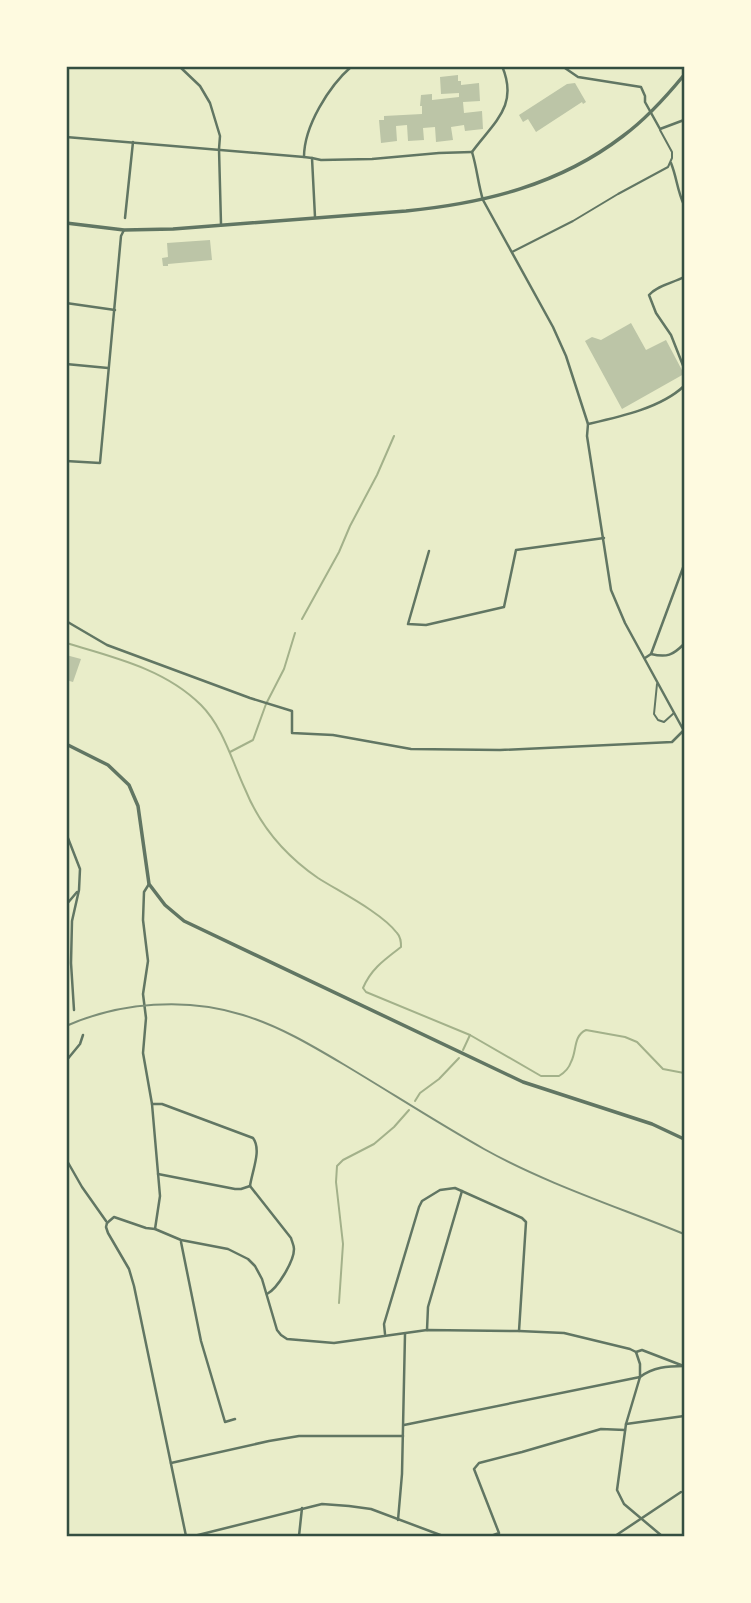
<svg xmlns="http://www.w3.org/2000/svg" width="751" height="1603" font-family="Jost,sans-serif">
<rect width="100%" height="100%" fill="#e9edc9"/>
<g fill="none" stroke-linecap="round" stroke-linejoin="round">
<g stroke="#a3b18a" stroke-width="2">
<path d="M302,619L339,552L350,526L377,475L394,436"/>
<path d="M66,643C113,657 165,669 201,705C223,727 232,761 245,789C260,826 286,856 318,878C340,892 382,913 397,933C401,937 401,942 401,947C384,960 371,969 363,988L366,992L470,1035L541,1076H559C564,1073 569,1068 571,1062C577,1051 573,1036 586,1030L625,1037L637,1042L663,1069L684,1073"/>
<path d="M230,752L253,740L266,704L284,669L295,633"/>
<path d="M463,1050L470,1035"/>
<path d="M415,1101L420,1093L439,1079L459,1058"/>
<path d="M339,1303L343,1244L336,1182L337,1166L343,1160L374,1144L394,1127L409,1110"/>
</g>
</g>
<g fill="#bcc5a7">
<path d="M458,75V81H461V85L479,83L480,101L463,102L464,113L482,111L483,129L465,131L464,125L451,127L453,140L436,142L435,127L423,128L424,140L408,141L407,125L396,126L397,141L381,143L379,120H384V116L422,114V106H420L421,95L432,94V100L459,97V93L441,94L440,77Z"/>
<path d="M575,83L586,102L583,104L582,102L536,132L528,119L523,122L519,115L567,84Z"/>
<path d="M210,240L212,260L168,264V266H163L162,258L168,257L167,243Z"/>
<path d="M631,323L646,350L666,340L684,374L622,409L585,341L592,337L601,340Z"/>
<path d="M66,655L81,659L73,682L66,680Z"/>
</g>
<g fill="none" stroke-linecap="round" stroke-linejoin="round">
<g stroke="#617663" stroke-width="2">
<path d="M512,252L573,221L618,194L668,167L672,158V152L660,130"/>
<path d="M657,684L654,714L658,720L664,722L674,713"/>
</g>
<g stroke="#617663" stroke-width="2.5">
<path d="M179,66L200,86L210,103L220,136L219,149L221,224"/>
<path d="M562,66L578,77L641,87L645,96V102L660,129L684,120"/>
<path d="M66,137L304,157"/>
<path d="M472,152C477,168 478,184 483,200L553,327L566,356L588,424L587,436L611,590L625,623L684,731"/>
<path d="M472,152C494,122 519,106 502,66"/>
<path d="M312,158L321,160L372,159L439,153L472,152"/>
<path d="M671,163C677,178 677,190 684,205"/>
<path d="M315,217L312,158L304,157C304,126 329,86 352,66"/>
<path d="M125,218L133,142"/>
<path d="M684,277C673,283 658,285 649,295L656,313L671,335L684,368"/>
<path d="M66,303L115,310"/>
<path d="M66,364L108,368"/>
<path d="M588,424C619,417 661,408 684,386"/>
<path d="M66,461L100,463L121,236L124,230"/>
<path d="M429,551L408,624L426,625L504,607L516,550L604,538"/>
<path d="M66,621L107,645L250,698L292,711V733L333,735L411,749L500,750L672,742L684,730"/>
<path d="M651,654C667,658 673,655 684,644"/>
<path d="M645,658L651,654L684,565"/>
<path d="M66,833L80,869L79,890L72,921L71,963L74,1010"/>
<path d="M149,884L144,892L143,920L148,961L143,994L146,1018L143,1053L152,1104L160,1196L155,1229"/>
<path d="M66,905L77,892"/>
<path d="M66,1061L80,1044L83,1035"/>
<path d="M152,1104H162L253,1138C262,1150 252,1171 250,1186"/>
<path d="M66,1159L82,1187L106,1221"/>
<path d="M158,1174L235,1189H241L250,1186"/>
<path d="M250,1186L291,1238C292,1242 294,1245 294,1249C294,1261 278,1288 267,1294"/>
<path d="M107,1223L114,1217L146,1228L155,1229L181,1240L228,1249L248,1259L255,1266L262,1279L277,1330L281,1335L287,1339L334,1343L427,1330L519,1331L564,1333L630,1349L636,1352L640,1364V1377C653,1367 668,1366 684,1366"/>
<path d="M107,1223L106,1227L108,1233L129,1269L134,1286L186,1536"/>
<path d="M181,1242L201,1341L225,1422L235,1419"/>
<path d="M427,1330L428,1307L462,1191"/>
<path d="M385,1334L384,1324L419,1207L422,1201L440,1190L455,1188L522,1218L526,1222L519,1331"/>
<path d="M636,1352L642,1350L681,1365"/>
<path d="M626,1424L684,1416"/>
<path d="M404,1425L640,1377L626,1424L617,1490L624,1504L662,1536"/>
<path d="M171,1463L269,1441L299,1436H403"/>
<path d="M398,1520L402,1474L405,1334"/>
<path d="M194,1536L322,1504L349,1506L371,1509L443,1536"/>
<path d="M299,1536L302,1508"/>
<path d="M491,1536L499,1533L474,1469L479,1463L522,1452L601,1429L625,1430"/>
<path d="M615,1536L681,1492"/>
</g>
<g stroke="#617663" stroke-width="3.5">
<path d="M66,223L124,230L173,229L406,211C485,203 559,185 623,136C646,119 666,97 684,75"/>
<path d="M66,744L108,765L129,785L138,806L149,884L165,905L184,921L523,1082L652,1124L684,1139"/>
</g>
<path stroke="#7c8e77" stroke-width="2" d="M66,1026C120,1002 187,997 243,1015C279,1026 311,1045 343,1064C390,1092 436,1122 484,1149C547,1184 618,1207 684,1234"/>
</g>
<rect width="751" height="1603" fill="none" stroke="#fefae0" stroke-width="136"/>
<rect x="68" y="68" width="615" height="1467" fill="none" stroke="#344e41" stroke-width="2.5"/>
</svg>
